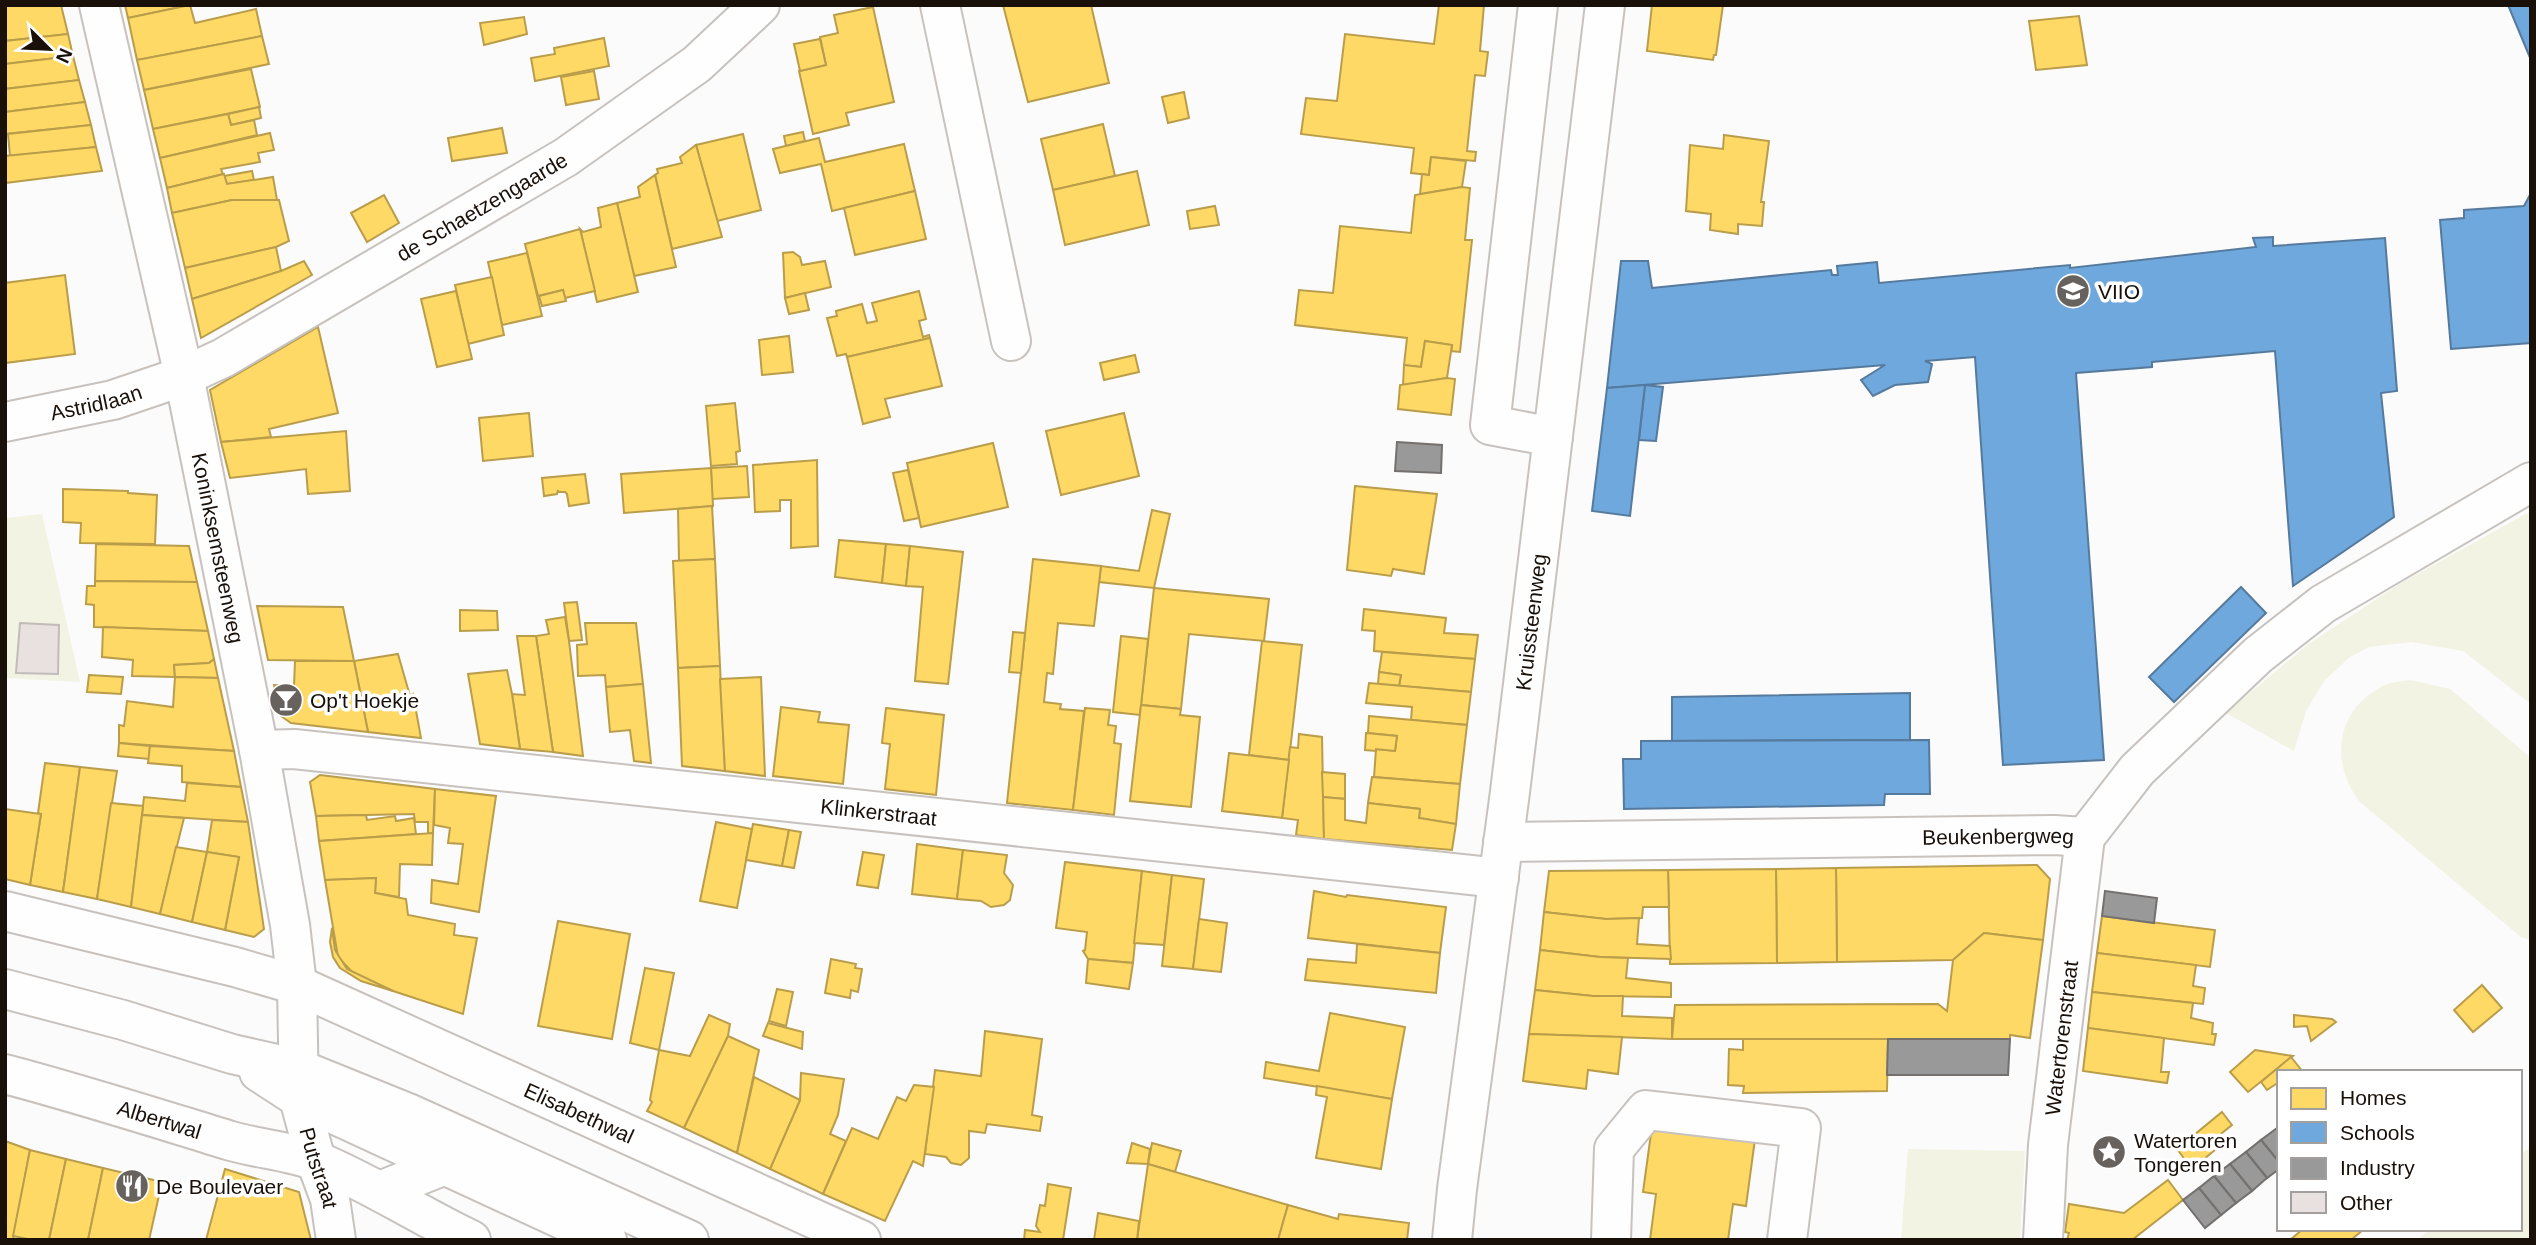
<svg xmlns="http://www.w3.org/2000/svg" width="2536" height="1245" font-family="Arial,sans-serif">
<rect width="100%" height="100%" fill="#fbfbfb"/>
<g fill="#f2f3e3">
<path d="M2531,511V704L2463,651L2411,642L2369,647L2350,657L2324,681L2306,711L2294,751L2226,713L2307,645L2401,583Z"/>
<path d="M42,514L80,682L5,678V518Z"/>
<path d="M2410,680L2450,689L2531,758V940L2521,937L2360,802C2329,762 2336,710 2383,686C2391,682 2402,681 2410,680Z"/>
<path d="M2531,1147V1240H2417L2430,1229H2520V1155Z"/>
<path d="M1908,1149L2025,1151L2020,1240H1901Z"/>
</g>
<g fill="#ffd966" stroke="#ba9d4a" stroke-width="2">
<path d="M5,5H61L68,34L5,41Z"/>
<path d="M125,5H190L128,18Z"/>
<path d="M190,5L195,23L256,9L262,36L137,60L128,18Z"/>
<path d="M1003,5H1091L1109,83L1028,102Z"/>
<path d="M1439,5H1484L1480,51L1488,52L1485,76L1475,75L1467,151L1476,152L1475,161L1431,157L1429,175L1411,173L1414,148L1301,134L1306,98L1337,101L1345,34L1434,44Z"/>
<path d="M1652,5H1723L1716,55H1714L1713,60L1647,51Z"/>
<path d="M873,7L894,102L846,113L849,125L813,134L799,71L826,65L820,37L838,33L834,15Z"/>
<path d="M2079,16L2087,65L2036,70L2029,21Z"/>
<path d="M524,17L527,34L484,45L480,23Z"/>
<path d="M68,34L73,56L5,64V41Z"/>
<path d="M262,36L269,64L144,90L137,60Z"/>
<path d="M604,38L609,66L535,81L531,58L555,54L554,48Z"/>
<path d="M820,39L826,65L800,71L794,44Z"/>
<path d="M73,56L79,80L5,89V64Z"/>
<path d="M251,69L260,107L153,129L144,90Z"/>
<path d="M594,71L599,99L566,105L561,77Z"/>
<path d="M79,80L85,102L5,112V89Z"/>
<path d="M1184,92L1189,118L1168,123L1162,97Z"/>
<path d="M85,102L91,125L5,134V112Z"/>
<path d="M259,107L261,118L231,125L228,114Z"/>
<path d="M228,114L231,125L254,120L257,135L160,158L153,129Z"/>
<path d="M1103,124L1115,176L1053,190L1041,139Z"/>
<path d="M91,125L96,147L10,156L8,134Z"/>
<path d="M502,128L507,153L452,161L448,138Z"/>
<path d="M803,132L805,141L786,146L784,136Z"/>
<path d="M270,133L274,150L258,153L260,162L221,169L223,174L167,188L160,158Z"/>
<path d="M743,134L761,210L717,221L696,145Z"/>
<path d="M1724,135L1769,141L1761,202H1764L1762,226L1738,224V234L1710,230L1711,214L1686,211L1690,145L1723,149Z"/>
<path d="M819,138L825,162L904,144L915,191L832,211L821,164L780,173L773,149Z"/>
<path d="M696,145L722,237L672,249L655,175L658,173L657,169L682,163L680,157Z"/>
<path d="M96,147L102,171L5,183V156Z"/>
<path d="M1431,157L1466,161L1462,187L1420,194L1422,174L1429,175Z"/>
<path d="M252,171L254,180L227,184L224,176Z"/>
<path d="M1137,171L1149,225L1065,245L1053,190Z"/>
<path d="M224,174L227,184L273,177L277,200H232L172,213L167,188Z"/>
<path d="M655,175L676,267L634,276L617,203L640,197L638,187Z"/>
<path d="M1462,187L1470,188L1465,240H1472L1460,352L1451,351L1452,345L1425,341L1421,367L1404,365L1407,338L1295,325L1299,290L1333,293L1340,226L1411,233L1415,195Z"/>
<path d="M915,191L926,239L855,255L844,208Z"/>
<path d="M384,195L399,223L367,242L351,213Z"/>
<path d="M232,200H279L289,241L276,247L185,268L172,213Z"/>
<path d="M617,203L638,292L597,302L580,229L583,232L601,227L598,208Z"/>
<path d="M1215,206L1219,225L1190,229L1187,211Z"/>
<path d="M580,229L595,291L565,298L563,290L538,296L525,244Z"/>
<path d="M276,247L281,271L192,299L185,268Z"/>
<path d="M793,252L800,257L802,265L825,261L831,287L785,298L783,253Z"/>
<path d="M527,253L542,316L502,325L488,262Z"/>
<path d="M304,261L312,275L201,338L192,299L281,271Z"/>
<path d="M65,275L75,354L5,363V283Z"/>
<path d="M492,277L504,335L468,344L455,285Z"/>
<path d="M563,290L566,301L542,306L539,296Z"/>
<path d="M456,291L472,359L437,367L421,299Z"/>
<path d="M919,291L926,319L919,321L923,337L929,335L930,338L847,357L846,354L837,356L827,318L837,316L836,311L862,304L867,323L877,321L872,303Z"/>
<path d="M805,293L809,310L789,314L785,298Z"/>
<path d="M318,327L338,413L269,429L271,437L221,442L210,390Z"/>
<path d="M789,336L793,372L762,375L759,340Z"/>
<path d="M930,338L942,386L885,399L890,417L863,424L847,357Z"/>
<path d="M1425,341L1452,345L1447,378L1403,385L1404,365L1421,367Z"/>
<path d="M1135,355L1139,372L1104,380L1100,363Z"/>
<path d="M1447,378L1455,379L1451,415L1398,409L1400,385Z"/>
<path d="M735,403L740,451L736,452L737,464L711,466L706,406Z"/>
<path d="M529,413L533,456L483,461L479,418Z"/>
<path d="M1124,413L1139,476L1061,495L1046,431Z"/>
<path d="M346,431L350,491L308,494L306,469L230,478L221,442Z"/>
<path d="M993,443L1008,507L921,527L907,463Z"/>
<path d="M817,460L818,546L791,548V500H780V511L755,512L753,465Z"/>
<path d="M747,466L749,497L712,499L711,468Z"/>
<path d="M711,468L713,506L624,513L621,474Z"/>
<path d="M908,470L919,518L904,521L893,473Z"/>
<path d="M585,474L589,503L569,506L567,494L565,492H558V490L557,494L544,496L542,478Z"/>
<path d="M1355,486L1437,494L1424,574L1393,569L1391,576L1347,570Z"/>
<path d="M63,489L128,491V493L157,495L155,544L80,543L81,523L63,522Z"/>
<path d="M712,506L715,559L679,561L678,509Z"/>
<path d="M1152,510L1170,514L1154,588L1099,582L1101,566L1139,571Z"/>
<path d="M839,540L886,544L882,583L835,577Z"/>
<path d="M96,544L189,546L197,582L95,581Z"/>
<path d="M886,544L910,546L906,586L882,583Z"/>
<path d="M910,546L963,552L948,684L915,681L923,587L906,586Z"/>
<path d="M715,559L720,666L678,668L673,561Z"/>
<path d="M1033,559L1101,566L1094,626L1058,623L1053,674L1047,673L1044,702L1061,704L1060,709L1084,711L1073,810L1007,803Z"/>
<path d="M95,581L197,582L208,631L94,627V605L86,604L87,586H95Z"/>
<path d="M1154,588L1269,599L1264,641L1189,634L1181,709L1141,705Z"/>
<path d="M577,602L582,640L569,641L564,603Z"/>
<path d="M257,606L343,607L354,661L268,660Z"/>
<path d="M1364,609L1446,618L1444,633L1478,635L1475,659L1374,651L1375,631L1362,630Z"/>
<path d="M460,610L497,611L498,630L460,631Z"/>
<path d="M565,617L569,641L583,756L553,752L536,636L549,634L546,620Z"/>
<path d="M585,623H636L643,684L606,687L605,675L578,676L577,645L587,644Z"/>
<path d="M103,627L208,631L214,659L209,663L174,665L175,677L132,676L133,660L102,657Z"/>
<path d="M1013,632L1025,633L1021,673L1009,672Z"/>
<path d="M517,636H536L553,752L520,749L512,694L525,695Z"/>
<path d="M1121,636L1148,639L1140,715L1113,712Z"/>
<path d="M1262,641L1302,645L1289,760L1249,755Z"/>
<path d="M1382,652L1475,659L1471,692L1399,686L1401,675L1379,672Z"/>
<path d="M398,654L410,696L413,694L421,738L368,732L354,661Z"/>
<path d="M214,659L218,678L175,677L174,665L209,663Z"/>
<path d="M295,661H354L368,732L291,723L281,716L274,685L294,686Z"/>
<path d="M720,666L725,771L682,766L678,668Z"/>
<path d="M507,670L512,694L520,749L480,744L468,674Z"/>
<path d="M1379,672L1401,675L1399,686L1378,684Z"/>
<path d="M89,675L123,677L121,694L87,692Z"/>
<path d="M175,677L218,678L234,751L119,743V725L124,726L127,701L173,707Z"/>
<path d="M761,677L765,776L725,771L720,679Z"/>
<path d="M1369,683L1471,692L1467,725L1411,720L1412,707L1366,703Z"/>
<path d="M643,684L651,763L634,761L630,730L610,732L606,687Z"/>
<path d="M1141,705L1181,709L1180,715L1200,717L1191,807L1130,801Z"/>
<path d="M781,707L820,712L818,722L849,725L843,784L773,776Z"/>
<path d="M886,708L944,715L936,795L885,789L890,744L882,743Z"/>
<path d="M1085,708L1110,710L1108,725L1116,726L1114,743L1121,744L1114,815L1073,810Z"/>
<path d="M1369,716L1467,725L1460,784L1374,777L1376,749L1395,751L1397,736L1368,733Z"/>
<path d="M1366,733L1397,736L1395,751L1376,749V751L1365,750Z"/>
<path d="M1299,734L1322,737L1324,839L1296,835L1298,820L1282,818L1290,747L1298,748Z"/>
<path d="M119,743L150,746L149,759L118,756Z"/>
<path d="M150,746L234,751L241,787L182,782V766L148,763Z"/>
<path d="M1229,753L1289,760L1282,818L1222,811Z"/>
<path d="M45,763L80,767L63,892L30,885L41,814L38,813Z"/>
<path d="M80,767L117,771L97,899L63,892Z"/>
<path d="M1322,772L1345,774V799L1323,797Z"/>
<path d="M320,775L435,789L433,833L428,834V822H415L414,814L316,816L310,782Z"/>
<path d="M1372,777L1460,784L1456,824L1419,818L1420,809L1368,803Z"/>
<path d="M187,783L241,787L248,822L142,815L144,797L185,801Z"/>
<path d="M435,789L496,796L479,912L431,903L432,880L458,884L463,844L448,843L450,828L434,825Z"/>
<path d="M1323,797L1345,799V820L1366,823L1368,803L1420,809L1419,818L1456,824L1452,850L1324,839Z"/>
<path d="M111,803L143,806L131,907L97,899Z"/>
<path d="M5,809L41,814L30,885L5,879Z"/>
<path d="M142,815L184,818L160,914L131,907Z"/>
<path d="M366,815L367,820L395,816L396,821L414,818L416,834L319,841L316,816Z"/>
<path d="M212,820L248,822L264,929L254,937L225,930L239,857L207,852Z"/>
<path d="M716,822L752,829L737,908L700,901Z"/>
<path d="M753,824L789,830L782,866L746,860Z"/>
<path d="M789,830L801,832L794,868L782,866Z"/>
<path d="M433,833L432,865L400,864L399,897L375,893L376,878L325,880L319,841Z"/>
<path d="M917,844L963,850L957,899L912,894Z"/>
<path d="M176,847L207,852L192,922L160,914Z"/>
<path d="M963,850L1007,855L1004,873L1013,885L1010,900L1004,905L991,907L981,901L957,899Z"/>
<path d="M207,852L239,857L225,930L192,922Z"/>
<path d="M863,852L884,855L878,888L857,885Z"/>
<path d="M1065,862L1142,871L1133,963L1088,959L1083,951L1085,950L1087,932L1056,928Z"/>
<path d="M2037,865L2050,879L2043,940L1984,933L1953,960L1837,962L1836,868Z"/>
<path d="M1836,868L1837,962L1777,963L1776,869Z"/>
<path d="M1776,869L1777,963L1670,964L1668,870Z"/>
<path d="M1668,870L1669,907H1643L1642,918L1606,919L1544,912L1549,871Z"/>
<path d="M1142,871L1172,875L1164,945L1134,943Z"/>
<path d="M1172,875L1204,879L1193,969L1162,966Z"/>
<path d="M376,878L375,893L406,899L408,915L455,924L454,935L477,938L463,1014L393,991L354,974L338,957L325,880Z"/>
<path d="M1314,891L1346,897L1347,895L1446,907L1440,953L1308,938Z"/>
<path d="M1544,912L1606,919L1639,918L1637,944L1670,946L1671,959L1600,957L1540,950Z"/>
<path d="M2102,916L2215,930L2210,967L2097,953Z"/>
<path d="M1199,919L1227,923L1221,972L1193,969Z"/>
<path d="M558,921L630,934L612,1039L538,1026Z"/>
<path d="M332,928L335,950L347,969L393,991L361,981L340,968L333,957L330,942Z"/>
<path d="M1984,933L2043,940L2030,1038L2010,1035V1039H1672L1675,1005L1938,1004L1947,1011L1953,960Z"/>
<path d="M1357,944L1440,953L1436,993L1305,980L1308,959L1356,963Z"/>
<path d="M1540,950L1600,957L1628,958L1626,978L1671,983V997L1593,996L1535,990Z"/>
<path d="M2097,953L2196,965L2193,986L2205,988L2203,1004L2092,992Z"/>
<path d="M831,959L856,964L855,968L862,969L858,992L851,990L850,998L825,993Z"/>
<path d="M1088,959L1133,963L1129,989L1086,983Z"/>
<path d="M645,968L674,973L659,1050L630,1043Z"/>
<path d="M2482,985L2502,1008L2473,1032L2454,1010Z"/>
<path d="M777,989L793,992L786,1026L769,1021Z"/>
<path d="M1535,990L1593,996H1623L1622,1016L1672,1018V1039L1529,1034Z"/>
<path d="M2092,992L2193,1003L2191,1018L2213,1023L2212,1034H2216L2214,1045L2088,1028Z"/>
<path d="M1330,1013L1405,1027L1392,1099L1264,1078L1266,1062L1319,1071Z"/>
<path d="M709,1015L730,1024L728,1036L684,1128L647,1111L652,1102L650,1100L659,1050L690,1056Z"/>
<path d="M2294,1015L2332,1019L2336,1022L2311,1041L2307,1026L2294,1027Z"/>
<path d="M768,1023L803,1032L802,1049L763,1036Z"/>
<path d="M2088,1028L2164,1038L2161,1072H2169L2167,1083L2083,1071Z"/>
<path d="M985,1031L1042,1039L1032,1115L1042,1117L1040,1131L987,1124L985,1133L969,1131V1158L961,1165L951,1163L946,1157L925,1154L935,1070L981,1076Z"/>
<path d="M1529,1034L1622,1037L1618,1074L1588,1070L1586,1089L1523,1081Z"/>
<path d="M728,1036L759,1050L737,1153L684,1128Z"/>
<path d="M1743,1039H1888L1887,1091L1743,1093L1744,1086L1728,1085L1729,1049L1743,1050Z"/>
<path d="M2255,1050L2293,1056L2248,1092L2230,1072Z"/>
<path d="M2291,1057L2303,1072H2279V1082L2267,1090L2261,1082Z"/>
<path d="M801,1073L844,1079L838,1115L830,1134L846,1141L823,1194L770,1169L800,1100Z"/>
<path d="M754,1077L800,1100L770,1169L737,1153Z"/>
<path d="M914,1085L934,1087L923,1166L913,1161L885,1221L823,1194L852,1128L878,1139L897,1097L906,1101Z"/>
<path d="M1317,1086L1392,1099L1381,1169L1316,1158L1327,1097L1316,1095Z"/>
<path d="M2222,1112L2232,1125L2217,1137L2222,1144L2192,1169L2177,1149Z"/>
<path d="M1652,1126L1755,1139L1746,1206L1733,1204L1728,1240H1650L1656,1194L1643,1192Z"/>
<path d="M5,1141L30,1150L13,1240H5Z"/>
<path d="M1132,1143L1150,1149L1148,1164L1127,1163Z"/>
<path d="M1152,1143L1181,1151L1175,1172L1148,1164Z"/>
<path d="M30,1150L66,1159L49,1240H32L13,1236Z"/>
<path d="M66,1159L103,1168L88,1240H49Z"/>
<path d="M1148,1164L1288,1205L1278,1240H1137Z"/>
<path d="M103,1168L162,1182L149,1240H88Z"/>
<path d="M225,1169L299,1192L311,1240H206Z"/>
<path d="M2168,1180L2183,1200L2132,1240H2067L2069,1233L2065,1232L2069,1204L2124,1213Z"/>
<path d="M1048,1184L1071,1188L1063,1240H1024L1025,1230L1040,1232L1036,1226L1040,1205L1045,1206Z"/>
<path d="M1288,1205L1338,1219L1339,1214L1409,1223L1407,1240H1278Z"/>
<path d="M1098,1213L1139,1221L1137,1240H1094Z"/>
<path d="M2303,1229H2364L2351,1240H2290Z"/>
</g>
<g fill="#6fa8dc" stroke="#557a9d" stroke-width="2">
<path d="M2508,5H2531V60Z"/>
<path d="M2531,193V343L2451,349L2440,220L2464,218V210L2524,206Z"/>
<path d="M2273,237V246L2385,238L2397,391L2381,393L2394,517L2293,586L2275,351L2152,362V367L2076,373L2104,760L2003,765L1975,357L1925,361L1932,364L1928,382L1895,385L1873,396L1861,380L1885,365L1607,388L1621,261H1648L1652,288L1831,270L1832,275H1838L1837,266L1877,262L1879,283L2070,265V268L2256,247L2253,238Z"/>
<path d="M1645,385L1663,387L1656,441L1639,440Z"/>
<path d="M1645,385L1630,516L1592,511L1607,388Z"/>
<path d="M2241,587L2266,613L2174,702L2149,677Z"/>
<path d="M1910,693V740L1672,741V697Z"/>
<path d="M1929,740L1930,794H1885L1884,805L1624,809L1623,759H1641V741Z"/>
</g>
<g fill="#999" stroke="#73706e" stroke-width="2">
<path d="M1397,442L1442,445L1441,473L1395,471Z"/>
<path d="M2105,891L2157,898L2154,923L2102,916Z"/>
<path d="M1888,1039H2010L2008,1075H1887Z"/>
<path d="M2277,1128L2279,1130V1162L2261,1140Z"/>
<path d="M2261,1140L2279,1162V1169L2267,1178L2246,1152Z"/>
<path d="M2246,1152L2267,1178L2252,1191L2230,1164Z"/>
<path d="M2230,1164L2252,1191L2236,1203L2214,1176Z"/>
<path d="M2214,1176L2236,1203L2221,1215L2199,1188Z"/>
<path d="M2199,1188L2221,1215L2205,1228L2183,1200Z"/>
</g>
<path fill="#e8e1e0" stroke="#c1bbba" stroke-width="2" d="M20,623L59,625L58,674L16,673Z"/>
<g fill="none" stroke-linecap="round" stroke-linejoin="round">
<g stroke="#c7c2be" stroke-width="42">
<g id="minor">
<path id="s1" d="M99,5L184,376L259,750L290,925L297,985L299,1098L316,1161L330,1199L336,1240"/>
<path d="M940,5L1011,341"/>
<path d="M1538,5L1490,425L1553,437"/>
<path id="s2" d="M5,422L113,400L184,376L223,358L566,157L697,64L760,5"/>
<path id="s3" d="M259,750L294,749L1499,878"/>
<path d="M2085,837L2137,770L2258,655L2323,604L2531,482"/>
<path id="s4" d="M1503,842L2054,835L2085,837"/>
<path id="s5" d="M5,911L235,967L297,985L861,1240"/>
<path id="s6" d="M5,1074C81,1094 156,1118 231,1141C259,1149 291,1151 319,1162C372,1184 420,1216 471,1240"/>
<path d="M380,1191L445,1165"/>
<path d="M1611,1240L1614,1149L1646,1110L1801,1128L1787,1240"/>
<path id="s7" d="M2043,1240L2048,1145L2085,837"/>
</g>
</g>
<g stroke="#c7c2be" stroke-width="42">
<g id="major">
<path d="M5,989L123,1020L232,1054L299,1069L408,1113L689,1240"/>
<path d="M259,1072L299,1098L607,1240"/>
<path id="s8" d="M1452,1240L1457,1189L1510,792L1605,5"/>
</g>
</g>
<use href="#minor" stroke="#fefefe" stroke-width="38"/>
<use href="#major" stroke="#fefefe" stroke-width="38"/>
</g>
<defs>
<g id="school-disc" transform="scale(1.75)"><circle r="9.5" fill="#68625e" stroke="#fff"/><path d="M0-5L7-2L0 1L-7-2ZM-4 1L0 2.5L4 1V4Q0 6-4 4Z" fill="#fff"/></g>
<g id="bar-disc" transform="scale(1.75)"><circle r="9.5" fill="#68625e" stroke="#fff"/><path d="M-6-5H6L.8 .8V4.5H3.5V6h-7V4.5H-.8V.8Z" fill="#fff"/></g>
<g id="sight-disc" transform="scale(1.75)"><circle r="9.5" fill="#68625e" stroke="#fff"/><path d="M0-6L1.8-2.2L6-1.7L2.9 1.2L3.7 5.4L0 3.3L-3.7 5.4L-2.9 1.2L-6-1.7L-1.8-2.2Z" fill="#fff"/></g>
<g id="restaurant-disc" transform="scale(1.75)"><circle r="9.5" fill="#68625e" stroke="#fff"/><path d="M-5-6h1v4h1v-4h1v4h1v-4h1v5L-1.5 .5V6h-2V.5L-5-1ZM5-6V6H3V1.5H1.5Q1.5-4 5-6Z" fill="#fff"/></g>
</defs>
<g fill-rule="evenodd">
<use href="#school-disc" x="2073" y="291"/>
<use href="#bar-disc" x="286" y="700"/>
<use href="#sight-disc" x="2109" y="1152"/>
<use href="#restaurant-disc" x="132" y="1186"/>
</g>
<g text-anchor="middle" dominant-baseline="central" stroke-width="7" stroke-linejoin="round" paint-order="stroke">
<g font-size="21" fill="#19100a" stroke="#fff">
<text stroke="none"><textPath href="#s2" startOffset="528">de Schaetzengaarde</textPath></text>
<text stroke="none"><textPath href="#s2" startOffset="93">Astridlaan</textPath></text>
<text stroke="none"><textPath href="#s1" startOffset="556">Koninksemsteenweg</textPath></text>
<text stroke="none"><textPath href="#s8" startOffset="623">Kruissteenweg</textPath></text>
<text stroke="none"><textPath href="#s3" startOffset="623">Klinkerstraat</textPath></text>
<text stroke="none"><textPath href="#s4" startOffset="495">Beukenbergweg</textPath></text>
<text stroke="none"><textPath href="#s7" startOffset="203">Watertorenstraat</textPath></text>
<text stroke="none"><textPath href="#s5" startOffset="611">Elisabethwal</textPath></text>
<text stroke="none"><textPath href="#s6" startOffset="161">Albertwal</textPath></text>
<text stroke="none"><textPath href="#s1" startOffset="1186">Putstraat</textPath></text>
</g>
<g font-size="21" fill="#19100a" stroke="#fff" text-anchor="start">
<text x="2098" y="291">VIIO</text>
<text x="310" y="700">Op't Hoekje</text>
<text x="2134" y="1140">Watertoren<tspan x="2134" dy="24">Tongeren</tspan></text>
<text x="156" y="1186">De Boulevaer</text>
</g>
</g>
<rect width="2536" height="1245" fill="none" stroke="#19100a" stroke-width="14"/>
<rect x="2277" y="1070" width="245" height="161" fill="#ffffff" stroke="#a39f9d" stroke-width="2"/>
<rect x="2291" y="1088" width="35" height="21" fill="#ffd966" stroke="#a39f9d" stroke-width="2"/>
<text x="2340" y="1105" font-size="21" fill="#19100a">Homes</text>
<rect x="2291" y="1122" width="35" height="21" fill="#6fa8dc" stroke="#a39f9d" stroke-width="2"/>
<text x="2340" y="1140" font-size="21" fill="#19100a">Schools</text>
<rect x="2291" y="1158" width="35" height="21" fill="#999999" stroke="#a39f9d" stroke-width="2"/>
<text x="2340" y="1175" font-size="21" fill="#19100a">Industry</text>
<rect x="2291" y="1192" width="35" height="21" fill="#e8e1e0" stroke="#a39f9d" stroke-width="2"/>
<text x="2340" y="1210" font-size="21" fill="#19100a">Other</text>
<g transform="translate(49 49) rotate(114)" stroke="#ffffff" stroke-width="5" paint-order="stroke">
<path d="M0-5L12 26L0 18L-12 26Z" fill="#19100a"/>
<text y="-10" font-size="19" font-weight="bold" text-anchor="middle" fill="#19100a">N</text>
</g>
</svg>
